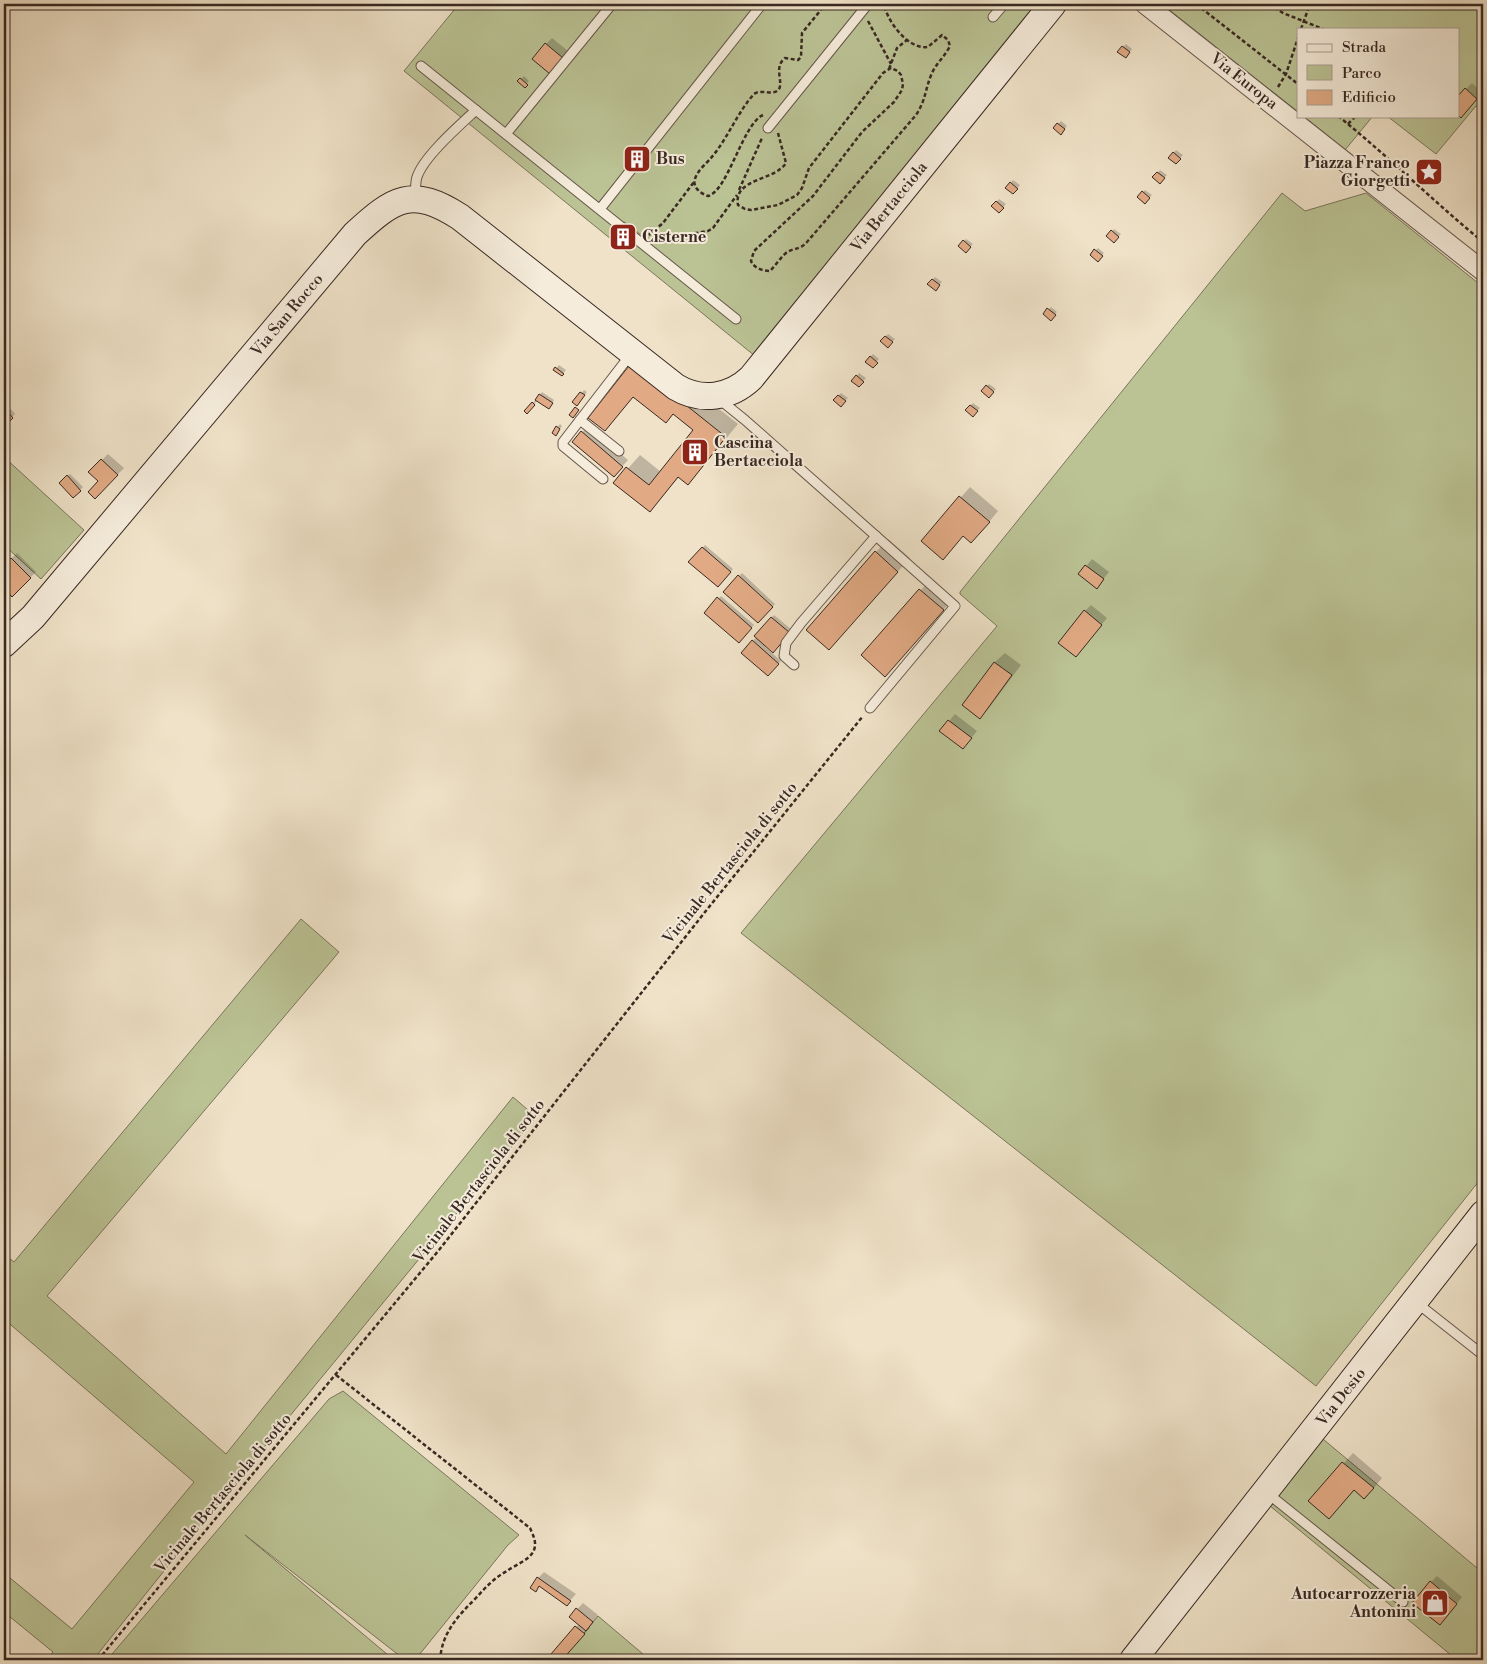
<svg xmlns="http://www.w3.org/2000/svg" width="1487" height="1664" font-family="'Libre Bodoni',serif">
<rect width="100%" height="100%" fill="#efe2c8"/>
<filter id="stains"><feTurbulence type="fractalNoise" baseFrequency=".004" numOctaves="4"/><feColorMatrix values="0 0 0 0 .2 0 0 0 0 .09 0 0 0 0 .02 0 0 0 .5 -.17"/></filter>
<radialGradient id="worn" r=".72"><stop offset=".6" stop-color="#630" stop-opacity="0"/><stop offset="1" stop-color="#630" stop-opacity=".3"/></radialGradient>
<g fill="#bbc395" stroke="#7a765c">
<path d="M459,4H1039L755,356L404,71Z"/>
<path d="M1162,4H1483V112L1476,106L1436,154L1387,116H1458V29H1298V112Z"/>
<path d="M1303,116H1373L1345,150Z"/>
<path d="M1282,193L1305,211L1366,193L1483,287V1176L1316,1386L741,933L997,626L960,594V592Z"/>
<path d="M4,457L84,530L41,579L4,545Z"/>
<path d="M301,919L339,952L47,1296L226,1454L513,1097L536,1117L219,1502L93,1660H46L53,1652L4,1612V1573L72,1629L194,1482L4,1319V1254L14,1262Z"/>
<path d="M343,1391L519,1535L508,1545L415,1660H405L245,1535L394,1660H107L329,1399Z"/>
<path d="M1317,1434L1483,1573V1660H1457L1264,1501Z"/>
<path d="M598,1616L650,1660H562Z"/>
</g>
<g fill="#0003">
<path d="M552,38L568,51L555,66L546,44Z"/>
<path d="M1126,44L1132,49L1126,57L1119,51Z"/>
<path d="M524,76L529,81L525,86L519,81Z"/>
<path d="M1472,83L1482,92L1467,110L1466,89Z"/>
<path d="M1061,121L1067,126L1061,133L1054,128Z"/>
<path d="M1176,150L1183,155L1176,163L1170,157Z"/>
<path d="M1160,170L1167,175L1160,182L1154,177Z"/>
<path d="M1013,180L1020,185L1016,190L1007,188Z"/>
<path d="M1145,190L1152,195L1145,202L1139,197Z"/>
<path d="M999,199L1006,204L999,212L993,206Z"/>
<path d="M624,221L641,234L631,244L615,230Z"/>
<path d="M1114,229L1121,234L1114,241L1108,236Z"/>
<path d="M966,239L973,244L966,251L960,246Z"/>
<path d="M1098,248L1104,253L1098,260L1091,255Z"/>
<path d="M935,277L942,282L935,289L929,284Z"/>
<path d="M1051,307L1057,312L1051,319L1044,314Z"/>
<path d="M888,334L895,339L888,346L882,341Z"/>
<path d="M646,350L738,424L700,470L688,483L679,477L650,511L615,483L640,455L661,472L695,430L674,413L666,422L634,396L605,430Z"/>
<path d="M873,354L879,359L873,366L867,361Z"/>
<path d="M559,365L566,370L562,375L555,370Z"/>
<path d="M859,373L866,378L859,386L853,381Z"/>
<path d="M989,384L996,389L989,396L983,391Z"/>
<path d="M584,390L587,392L580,401L574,402Z"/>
<path d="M542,392L554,400L551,404L538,400L527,412L526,411Z"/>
<path d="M841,393L848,398L841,405L835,400Z"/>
<path d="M973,403L980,408L973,415L967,410Z"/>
<path d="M11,409L15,414L4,425V416Z"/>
<path d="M560,424L562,426L558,432H553Z"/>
<path d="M588,426L628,460L620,469L574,441Z"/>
<path d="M108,454L124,468L95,498L100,481L90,472Z"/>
<path d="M70,474L83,487L73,497L60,483Z"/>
<path d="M970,487L998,511L981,532L923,541Z"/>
<path d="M888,539L910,558L841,635L876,552Z"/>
<path d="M705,545L733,569L718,586L690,562Z"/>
<path d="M17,553L36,572L12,595L4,587V566Z"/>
<path d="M1092,559L1109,572L1097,587L1080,574Z"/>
<path d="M742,573L775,604L758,622L725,592Z"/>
<path d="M930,580L952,600L894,666L862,655Z"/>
<path d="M721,596L754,625L739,642L706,612Z"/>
<path d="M1091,605L1107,618L1076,656L1085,611Z"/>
<path d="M774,615L792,630L773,651L767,645L765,647L781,661L768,674L753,641Z"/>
<path d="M1005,653L1021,665L989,708L980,717L964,705L995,662Z"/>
<path d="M955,714L977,731L969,741L941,731Z"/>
<path d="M1353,1453L1382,1478L1374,1488L1355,1489L1329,1518L1310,1501Z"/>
<path d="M544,1572L576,1594L567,1604L540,1585L535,1590L538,1578Z"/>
<path d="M1437,1576L1462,1597L1446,1618L1431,1582Z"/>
<path d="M583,1603L598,1615L589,1627L590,1628L561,1660L553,1653L579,1624L570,1617Z"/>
</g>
<g fill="#e1aa84" stroke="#392923">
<path d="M545,43L563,58L550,74L532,59Z"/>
<path d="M1122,46L1130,52L1126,58L1117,52Z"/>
<path d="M520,78L528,85L525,88L517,81Z"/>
<path d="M1465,88L1477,99L1461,118L1458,115V96Z"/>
<path d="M1057,123L1065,129L1061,135L1053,128Z"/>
<path d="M1173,152L1181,159L1176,164L1168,158Z"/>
<path d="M1157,172L1165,178L1160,184L1152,177Z"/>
<path d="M1010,182L1018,189L1013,194L1005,188Z"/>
<path d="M1142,191L1150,198L1145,204L1137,197Z"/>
<path d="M996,201L1004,208L999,213L991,206Z"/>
<path d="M616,228L634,243L631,246L613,231Z"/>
<path d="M1111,230L1119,237L1114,243L1106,236Z"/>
<path d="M963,240L971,247L966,253L958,246Z"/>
<path d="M1094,249L1103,256L1098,262L1090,255Z"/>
<path d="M932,279L940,285L936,291L927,284Z"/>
<path d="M1047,308L1056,315L1051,321L1043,314Z"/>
<path d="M885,336L893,342L888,348L880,341Z"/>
<path d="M870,356L878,363L873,368L865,362Z"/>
<path d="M632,362L726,437L688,485L678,477L650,512L613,483L626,467L649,485L693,430L673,414L666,423L633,397L605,431L588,418Z"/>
<path d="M555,367L564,374L562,376L553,370Z"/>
<path d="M856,375L864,382L859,387L851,381Z"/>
<path d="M986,385L994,392L989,398L981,391Z"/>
<path d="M580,392L585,395L577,406L572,402Z"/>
<path d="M539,394L553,403L549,409L535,400Z"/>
<path d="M838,395L846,401L841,407L833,400Z"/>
<path d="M532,402L535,405L527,414L524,411Z"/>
<path d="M970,405L978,411L973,417L965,410Z"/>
<path d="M575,407L579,410L573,418L569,415Z"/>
<path d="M7,411L13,418L4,427V414Z"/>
<path d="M556,426L560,429L556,436L552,433Z"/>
<path d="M581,431L623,467L614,477L572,442Z"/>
<path d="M101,459L118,475L95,499L88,492L98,481L88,472Z"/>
<path d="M67,475L81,491L73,498L59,483Z"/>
<path d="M959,496L990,522L971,543L963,536L943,560L921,541Z"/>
<path d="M702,547L731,572L718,587L688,562Z"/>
<path d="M875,551L898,572L829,650L806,630Z"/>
<path d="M11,558L31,578L12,597L4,588V564Z"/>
<path d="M1085,565L1104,579L1097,589L1078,574Z"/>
<path d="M738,575L773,607L758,623L723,592Z"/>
<path d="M919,589L944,610L885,677L861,655Z"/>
<path d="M717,597L752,628L739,643L704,613Z"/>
<path d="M1084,610L1102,625L1076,657L1058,643Z"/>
<path d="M771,617L790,633L773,653L754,636Z"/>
<path d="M752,640L779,664L768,676L741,653Z"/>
<path d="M994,662L1012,675L980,719L962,705Z"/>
<path d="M948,720L972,738L963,749L939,731Z"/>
<path d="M1342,1462L1374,1488L1364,1499L1354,1490L1329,1519L1308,1501Z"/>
<path d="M537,1577L571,1601L567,1606L539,1586L536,1592L530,1588Z"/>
<path d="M1430,1581L1457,1604L1440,1625L1412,1603Z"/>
<path d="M576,1608L593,1622L586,1631L569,1617Z"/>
<path d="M575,1626L585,1634L562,1660H559L551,1654Z"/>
</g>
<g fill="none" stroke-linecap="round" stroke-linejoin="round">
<g stroke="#66574c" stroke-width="11">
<g id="lane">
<path d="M993,17L1004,4"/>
<path d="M421,66L736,319"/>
<path d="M768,128L868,4"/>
<path d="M506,134L612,4"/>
<path d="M415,197C416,191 415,183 417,177C424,156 460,125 476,110"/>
<path d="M600,209L762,4"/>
<path d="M719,399L745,420L955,606L870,708"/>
<path d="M580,420L619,451"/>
<path d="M603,479L563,446V442L631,354"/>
<path d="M794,665L784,656L786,643L801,623L876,536"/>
<path d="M1417,1303L1483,1355"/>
<path d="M1266,1492L1403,1602"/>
</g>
</g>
<g stroke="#66574c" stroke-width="21">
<path id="street" d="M1145,4L1483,271"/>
</g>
<g stroke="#392923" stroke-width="28">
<g id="secondary">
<path d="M4,644L33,617L355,234C394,198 412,186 460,217L676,387C701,402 730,398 751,378L1053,4"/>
<path d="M1133,1660L1483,1214"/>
</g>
</g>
<g stroke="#392923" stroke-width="2.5" stroke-dasharray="4 2.5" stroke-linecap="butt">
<path d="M1196,4L1298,84"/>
<path d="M1269,4L1283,13L1323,29"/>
<path d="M868,21L891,64"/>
<path d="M1301,29L1310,4"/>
<path d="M889,69L897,48L907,40"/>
<path d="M1278,87L1286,74L1298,38"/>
<path d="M763,115C742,125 728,191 708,196C701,194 692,187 695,179C697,171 706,164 711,158C728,138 737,113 754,94C761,89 771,95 777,91C786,85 772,68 785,58L798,60L801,57L802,33L820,11L823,4"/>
<path d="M1338,116C1388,156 1434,202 1483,242"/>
<path d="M1348,124L1356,116"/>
<path d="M778,133L786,163C775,181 733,178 738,205L745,209L751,210L778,205L797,195L802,188L809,168L883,73L891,68L898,71L901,75L903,84L902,90L894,102L862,132L813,196L754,251L751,261C754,268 762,271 770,271C776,265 780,258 786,253C794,247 799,251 807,242L916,115C926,100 925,89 932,73C936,64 945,56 950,46L948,40L942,35L928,47C908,50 887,21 884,4"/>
<path d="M739,190L762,138"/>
<path d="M649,235L663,223L694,182"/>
<path d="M656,240L708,231L713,228L737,195"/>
<path d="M336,1375L530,1528C533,1535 537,1542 534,1550C530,1560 515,1565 507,1571C494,1578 485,1588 475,1599C457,1617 442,1633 440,1660"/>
<path d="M98,1660L439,1250L705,912L863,716"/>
</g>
<use href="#lane" stroke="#f5ecdb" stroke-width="9"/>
<use href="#street" stroke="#f5ecdb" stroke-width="19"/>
<use href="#secondary" stroke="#f5ecdb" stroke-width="26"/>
</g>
<defs>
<g id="building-square" transform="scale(1.4375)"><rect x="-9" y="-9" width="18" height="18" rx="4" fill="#8f2418" stroke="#f5ecdb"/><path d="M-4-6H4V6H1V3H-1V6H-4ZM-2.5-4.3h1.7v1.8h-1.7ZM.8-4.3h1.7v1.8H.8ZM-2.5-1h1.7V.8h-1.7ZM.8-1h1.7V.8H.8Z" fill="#fff"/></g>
<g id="sight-square" transform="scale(1.4375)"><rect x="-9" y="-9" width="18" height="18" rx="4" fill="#8f2418" stroke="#f5ecdb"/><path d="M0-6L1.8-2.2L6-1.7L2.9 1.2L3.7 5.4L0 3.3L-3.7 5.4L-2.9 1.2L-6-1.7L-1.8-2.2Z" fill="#fff"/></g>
<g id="shop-square" transform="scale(1.4375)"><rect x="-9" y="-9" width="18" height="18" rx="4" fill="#8f2418" stroke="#f5ecdb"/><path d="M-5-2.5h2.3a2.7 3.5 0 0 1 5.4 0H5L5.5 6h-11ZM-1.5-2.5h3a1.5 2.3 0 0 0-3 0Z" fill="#fff"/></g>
</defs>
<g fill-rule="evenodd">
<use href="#building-square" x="637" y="159"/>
<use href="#sight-square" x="1429" y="172"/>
<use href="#building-square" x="623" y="237"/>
<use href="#building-square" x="695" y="452"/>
<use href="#shop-square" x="1435" y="1603"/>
</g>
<g text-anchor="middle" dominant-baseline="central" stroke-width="4" stroke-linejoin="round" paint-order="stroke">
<g font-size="16" fill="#392923" stroke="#f5ecdb">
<text transform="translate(1244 81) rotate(38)">Via Europa</text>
<text transform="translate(889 207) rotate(-51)">Via Bertacciola</text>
<text transform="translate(287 315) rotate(-50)">Via San Rocco</text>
<text transform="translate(730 863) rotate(-51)">Vicinale Bertasciola di sotto</text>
<text transform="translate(479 1181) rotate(-52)">Vicinale Bertasciola di sotto</text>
<text transform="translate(1341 1397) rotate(-52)">Via Desio</text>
<text transform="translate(223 1493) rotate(-50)">Vicinale Bertasciola di sotto</text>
</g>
<g font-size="16" font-weight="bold" fill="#392923" stroke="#f5ecdb" text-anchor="start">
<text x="656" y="159">Bus</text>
<text x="1410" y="163" text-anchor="end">Piazza Franco<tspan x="1410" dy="18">Giorgetti</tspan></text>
<text x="642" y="237">Cisterne</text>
<text x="714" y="443">Cascina<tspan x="714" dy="18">Bertacciola</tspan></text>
<text x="1416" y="1594" text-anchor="end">Autocarrozzeria<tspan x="1416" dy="18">Antonini</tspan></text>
</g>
</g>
<rect width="1487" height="1664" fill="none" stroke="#efe2c8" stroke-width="20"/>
<rect x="5" y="5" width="1477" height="1654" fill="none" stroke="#392923" stroke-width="2.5"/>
<rect x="10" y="10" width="1467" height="1644" fill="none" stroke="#392923"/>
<rect x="1297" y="28" width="162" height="90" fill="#f5ecdb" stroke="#aa9e91"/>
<rect x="1307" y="44" width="25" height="8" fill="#f5ecdb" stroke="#aa9e91"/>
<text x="1342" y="52" font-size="15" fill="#392923">Strada</text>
<rect x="1307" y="65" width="25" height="15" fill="#bbc395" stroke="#aa9e91"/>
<text x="1342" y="78" font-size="15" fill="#392923">Parco</text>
<rect x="1307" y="90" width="25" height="15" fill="#e1aa84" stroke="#aa9e91"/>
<text x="1342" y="102" font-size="15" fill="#392923">Edificio</text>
<rect width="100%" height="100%" filter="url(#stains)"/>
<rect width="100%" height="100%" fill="url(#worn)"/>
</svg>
